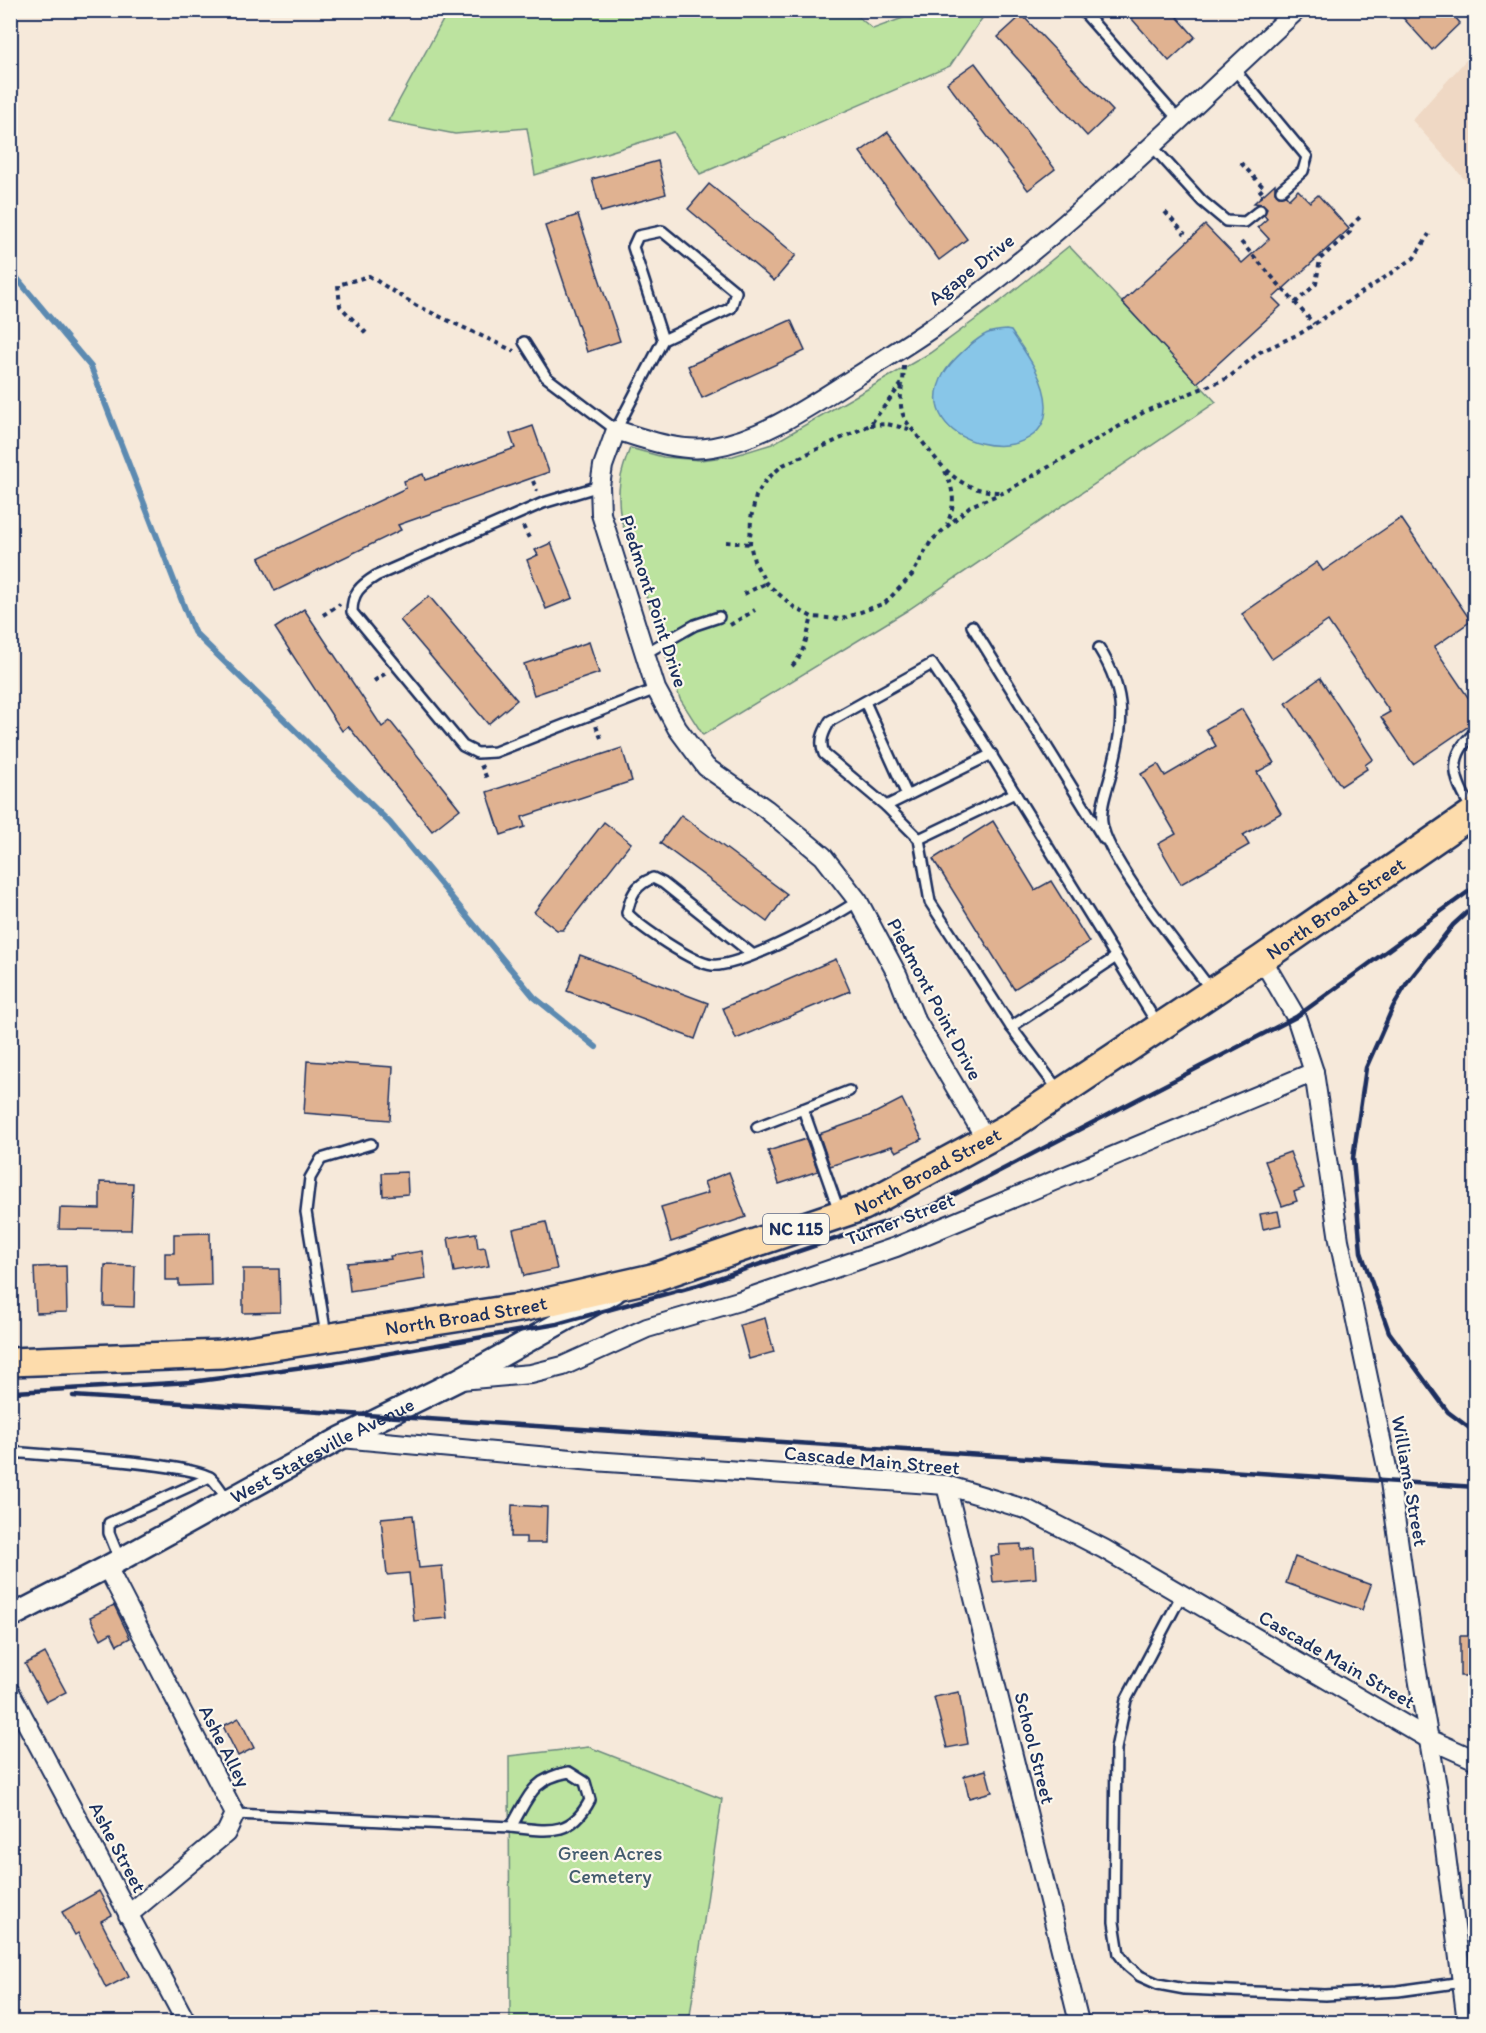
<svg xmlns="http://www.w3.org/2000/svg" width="1486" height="2033" font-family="Itim,sans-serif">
<rect width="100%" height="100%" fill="#f6e9da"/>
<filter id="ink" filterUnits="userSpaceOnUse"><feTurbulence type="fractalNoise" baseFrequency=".0167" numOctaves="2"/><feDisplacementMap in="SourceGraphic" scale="12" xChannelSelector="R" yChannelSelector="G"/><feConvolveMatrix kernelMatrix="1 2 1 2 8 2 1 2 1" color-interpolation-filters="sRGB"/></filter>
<g filter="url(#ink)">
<path fill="#efd8c4" d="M1475,50V191L1412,120Z"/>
<g fill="#bce39f" stroke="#6c897e" stroke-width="1.5">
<path d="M850,10L873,29L922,11H987L950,66L700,174L674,132L535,175L527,128L455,134L388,121L448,11Z"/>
<path d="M1069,246L1216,402L908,610L703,735L680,699L621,519C616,491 620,474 630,448L663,457L700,460L733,456L772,444L930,353L1002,300Z"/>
<path d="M589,1747L722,1799L689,2022H510L509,1756Z"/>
</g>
<path fill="#88c6e8" stroke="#5c8ab1" stroke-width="1.5" d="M1006,330L1011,331C1025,352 1045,378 1046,405C1048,475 903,447 944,373C952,360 971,343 984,335C990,331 999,331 1006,330Z"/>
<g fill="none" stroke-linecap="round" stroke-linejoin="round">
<path stroke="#5c8ab1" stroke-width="6" d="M10,270L91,367L194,632L390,823L534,997L596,1047"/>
</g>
<g fill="#e0b291" stroke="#1b2f5e" stroke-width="1.5">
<path d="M1124,10H1171L1195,37L1169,61Z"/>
<path d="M1396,10H1449L1460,23L1432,50Z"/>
<path d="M1022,15L1113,111L1087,136L998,37Z"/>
<path d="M975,63L1055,169L1028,190L947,83Z"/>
<path d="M888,132L967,239L939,260L860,152Z"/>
<path d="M658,161L666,194L601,212L592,179Z"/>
<path d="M709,184L796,255L774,281L688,209Z"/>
<path d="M1275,184V192L1279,196L1286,195L1289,199L1298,190L1310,202L1318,195L1349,229L1273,298L1281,306L1197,383L1122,302L1205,225L1242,263L1269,239L1258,227L1267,219L1264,215L1267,208L1263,204L1254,203Z"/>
<path d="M578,215L620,341L587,352L545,226Z"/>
<path d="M791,320L805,351L702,398L688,366Z"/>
<path d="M533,426L549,472L398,525L401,530L275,591L259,558L406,488L404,481L423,474L425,480L515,448L510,434Z"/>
<path d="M1401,518L1471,621L1434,647L1476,709V721L1413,764L1381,717L1390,712L1328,621L1272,659L1242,614L1317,562L1323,571Z"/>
<path d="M551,543L573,598L546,609L527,560L538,555L535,550Z"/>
<path d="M429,596L517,700L488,724L400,620Z"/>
<path d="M304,609L382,727L390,721L460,809L432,831L348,726L342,731L275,628Z"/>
<path d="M589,642L599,673L534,695L524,664Z"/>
<path d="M1320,678L1373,759L1365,765L1367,769L1341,786L1286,703Z"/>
<path d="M1242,709L1274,763L1257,772L1281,813L1243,835L1249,845L1181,884L1158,844L1176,834L1141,774L1158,764L1165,776L1216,746L1206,729Z"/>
<path d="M622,748L632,781L522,817L525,827L501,835L487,792Z"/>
<path d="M681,815L787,894L767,922L660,843Z"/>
<path d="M993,821L1035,890L1051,881L1089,942L1014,989L933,859Z"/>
<path d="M604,822L631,843L563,930H557L534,912Z"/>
<path d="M580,955L708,1003L695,1039L567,991Z"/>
<path d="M836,959L850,991L736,1039L723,1008Z"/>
<path d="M307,1061L393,1067L390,1120L304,1113Z"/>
<path d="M902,1099L922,1139L896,1152L892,1146L830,1166L819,1134L867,1117Z"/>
<path d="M806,1139L818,1171L779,1184L768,1151Z"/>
<path d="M1290,1152L1304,1188L1294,1192L1297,1201L1282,1206L1265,1161Z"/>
<path d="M407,1172L408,1194L383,1196L382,1173Z"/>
<path d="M729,1172L746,1217L671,1242L661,1207L708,1193L704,1182Z"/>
<path d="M100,1182L133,1183L131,1230L59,1229L60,1208L100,1209Z"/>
<path d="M1278,1211L1281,1225L1263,1229L1260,1214Z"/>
<path d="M546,1222L557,1269L524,1276L513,1229Z"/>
<path d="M210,1233L211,1285L179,1286V1280H165V1253H174V1234Z"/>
<path d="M476,1233L478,1248L485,1247L489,1266L454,1272L448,1238Z"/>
<path d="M422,1251L426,1279L350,1291L347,1263L391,1259L390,1256Z"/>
<path d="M105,1265L135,1266L134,1307L104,1306Z"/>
<path d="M66,1266L67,1312L36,1313L34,1267Z"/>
<path d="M243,1269H279L280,1312L243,1313Z"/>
<path d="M765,1318L774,1352L749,1359L740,1325Z"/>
<path d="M512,1505L547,1507L546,1543H526V1537H511Z"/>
<path d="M413,1515L419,1568L442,1566L447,1618L414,1621L409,1573L387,1575L381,1518Z"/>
<path d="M1021,1544V1550L1034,1548L1036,1578L993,1582L990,1556L1000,1555L999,1545Z"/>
<path d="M1295,1557L1371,1585L1362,1610L1286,1583Z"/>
<path d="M114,1605L130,1638L117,1645L111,1633L101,1639L90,1617Z"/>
<rect x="1460" y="1636" width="16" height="40"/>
<path d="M45,1653L66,1692L46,1702L25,1664Z"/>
<path d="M959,1692L968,1744L947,1748L934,1697Z"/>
<path d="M239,1718L254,1748L238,1756L223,1726Z"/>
<path d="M986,1770L992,1792L969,1798L964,1776Z"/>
<path d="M99,1891L112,1915L101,1921L129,1976L106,1988L78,1933L75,1935L62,1912Z"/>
</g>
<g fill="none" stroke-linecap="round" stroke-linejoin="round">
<g stroke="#1b2f5e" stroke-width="14">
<g id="service">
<path d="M1082,10L1179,120"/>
<path d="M1234,69L1307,157L1303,171L1281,190"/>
<path d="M1151,145L1202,201L1226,221L1245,222L1260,210"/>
<path d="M524,342L546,377L616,430L663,340L633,247L638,236L662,231L736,292L731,308L663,340"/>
<path d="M600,486L543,503L376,576C360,586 352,593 352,612L463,746L477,753L495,752L656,689"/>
<path d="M972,626L1104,839"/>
<path d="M1099,648C1129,696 1123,726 1110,778C1106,792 1100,809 1102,823C1107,861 1186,955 1211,990"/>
<path d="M644,654L695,625L719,617"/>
<path d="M865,702L907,795"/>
<path d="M886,806L992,754"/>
<path d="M1473,811C1455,782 1444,758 1476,732"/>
<path d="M919,839L1015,793"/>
<path d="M752,954L663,883L653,878C635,885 631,895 627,913C640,927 693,963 712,965C741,968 832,918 858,901"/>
<path d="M1011,1027L1116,957L1158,1025"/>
<path d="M1059,1091L1011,1027L930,902L919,839L886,806L824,754C819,741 823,733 830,721L932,664L976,730L1116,957"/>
<path d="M803,1109L839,1211"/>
<path d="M757,1127L849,1091"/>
<path d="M326,1335L306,1212L310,1178L321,1159L371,1144"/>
<path d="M10,1452C44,1455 192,1463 211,1478C218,1484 223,1494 228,1501"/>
<path d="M120,1560L109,1533V1523L210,1477"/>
<path d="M1182,1594L1126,1700L1116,1749L1114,1922L1119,1954L1128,1966L1140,1976L1158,1984L1185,1989L1325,1995L1398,1991L1463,1982"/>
<path d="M569,1772L585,1782L590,1800C571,1837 548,1831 511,1827C529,1797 531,1779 569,1772Z"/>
<path d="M235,1814L511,1827"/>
</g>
</g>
<g stroke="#1b2f5e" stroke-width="22">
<g id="minor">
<path d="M1262,959L1296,1017L1314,1072L1339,1240L1390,1482L1416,1666L1438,1792L1467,2022"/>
<path d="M987,1141L914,1017L898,976L858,901L823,856L766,809L706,767L677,728L656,689L601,514L600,486L603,466L616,430C647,440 681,453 713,447C766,438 814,403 859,375C885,358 913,342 939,323C1068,232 1181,117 1297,10"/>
<path d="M460,1380L531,1374L563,1366L647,1328L739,1301L896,1247L1314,1072"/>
<path d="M341,1438L593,1461L946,1485L1028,1510L1104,1549L1429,1739L1476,1760"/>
<path d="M946,1485L1079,2022"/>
<path d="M107,1567L235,1814L226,1833L128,1915"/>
<path d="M10,1692L186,2022"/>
</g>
</g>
<g stroke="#1b2f5e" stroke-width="26">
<g id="tertiary">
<path id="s1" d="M10,1617L107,1567L341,1438L458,1380L615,1292"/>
</g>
</g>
<g stroke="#1b2f5e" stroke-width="32">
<g id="primary">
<path id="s2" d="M10,1362L222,1354L525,1307L652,1278L864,1206L1011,1126L1262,959L1476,811"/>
</g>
</g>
<g stroke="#1b2f5e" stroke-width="4" stroke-dasharray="4.5 4.5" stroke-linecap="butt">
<path d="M1241,163L1264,188L1258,193L1262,197"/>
<path d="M1165,212L1185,234"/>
<path d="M1241,242L1314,324"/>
<path d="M1295,303L1316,284L1320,259L1350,232L1351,226L1362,215"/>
<path d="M366,333L340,306L338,285L369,276L417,306L514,351"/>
<path d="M904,366L903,382L870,425L783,465L766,480L756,496L751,518L750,544L754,561L766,583L795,608L812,617L842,619L885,603L912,575L931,541L970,506L1005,492L1146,411L1228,378L1260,352L1301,333L1414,258L1429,234"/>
<path d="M902,386C897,417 907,422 924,444C946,472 961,491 1000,492"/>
<path d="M870,425L887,424L909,429"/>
<path d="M945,471C954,490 956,504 947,524"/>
<path d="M533,481L537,491"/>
<path d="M523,526L531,542"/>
<path d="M726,542L750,544"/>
<path d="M744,594L766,583"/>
<path d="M323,615L340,604"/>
<path d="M730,625L755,610"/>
<path d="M792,666C805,654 807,634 812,617"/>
<path d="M374,681L386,673"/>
<path d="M596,726L601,738"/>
<path d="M481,765L488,781"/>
</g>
<use href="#service" stroke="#fbf7ec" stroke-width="9"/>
<use href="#minor" stroke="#fbf7ec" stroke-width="18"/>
<use href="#tertiary" stroke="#fbf7ec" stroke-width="21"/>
<use href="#primary" stroke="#fddcac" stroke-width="27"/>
<g stroke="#1b2f5e" stroke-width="4.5">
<path d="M1476,904L1453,925L1407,983L1393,1007L1366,1068L1353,1158L1361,1252L1389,1332L1448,1412L1476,1433"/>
<path d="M15,1392L191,1382L334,1363L557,1324L698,1285L930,1207L1296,1017L1476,886"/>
<path d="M73,1396L1476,1487"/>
</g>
</g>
</g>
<g text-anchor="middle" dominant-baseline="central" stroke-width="4.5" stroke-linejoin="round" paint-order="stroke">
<rect fill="#fbf7ec" stroke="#5e6b89" stroke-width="1.5" x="763" y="1214" width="66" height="30" rx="4.5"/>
<g font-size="18" font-weight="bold" fill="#1b2f5e">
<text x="796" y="1229">NC 115</text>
</g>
<g font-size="20" fill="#1b2f5e" stroke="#fbf7ec">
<text transform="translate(971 269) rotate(-38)">Agape Drive</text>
<text transform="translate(654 601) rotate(72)">Piedmont Point Drive</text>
<text stroke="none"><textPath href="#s2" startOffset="1431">North Broad Street</textPath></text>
<text transform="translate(935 999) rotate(62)">Piedmont Point Drive</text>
<text stroke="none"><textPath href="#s2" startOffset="945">North Broad Street</textPath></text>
<text transform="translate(900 1219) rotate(-21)">Turner Street</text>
<text stroke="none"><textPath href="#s2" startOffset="459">North Broad Street</textPath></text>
<text stroke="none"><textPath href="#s1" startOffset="354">West Statesville Avenue</textPath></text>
<text transform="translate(872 1460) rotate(5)">Cascade Main Street</text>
<text transform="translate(1410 1481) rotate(80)">Williams Street</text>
<text transform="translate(1337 1659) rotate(30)">Cascade Main Street</text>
<text transform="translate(225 1746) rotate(63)">Ashe Alley</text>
<text transform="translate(1035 1748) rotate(76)">School Street</text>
<text transform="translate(118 1847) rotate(62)">Ashe Street</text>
</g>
<g font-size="20" fill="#435c6e" stroke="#fbf7ec">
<text x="610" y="1853">Green Acres<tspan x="610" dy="23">Cemetery</tspan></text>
</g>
</g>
<rect width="1486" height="2033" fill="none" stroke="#fbf7ec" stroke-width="36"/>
<rect x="18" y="18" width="1450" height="1997" fill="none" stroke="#1b2f5e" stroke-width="2" filter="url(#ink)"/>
</svg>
